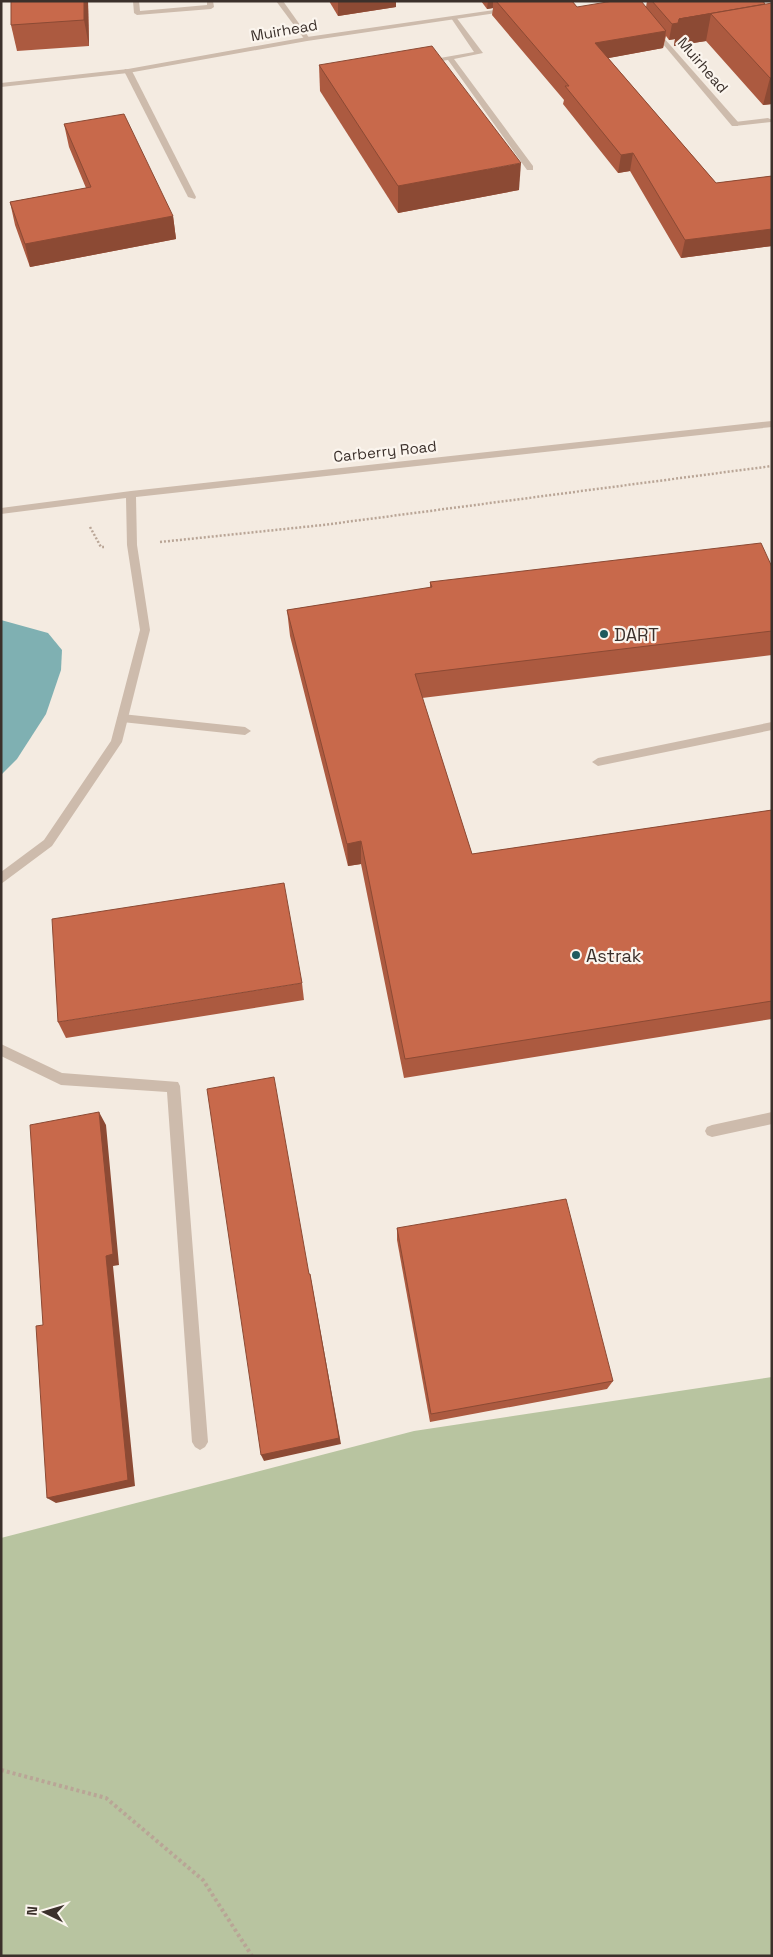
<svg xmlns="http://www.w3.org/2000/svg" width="773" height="1957" font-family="'Space Grotesk',sans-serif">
<rect width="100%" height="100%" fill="#f4ebe1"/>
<path fill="#b8c4a0" d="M772,1377V1956H1V1538L414,1431Z"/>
<path fill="#7fb0b2" d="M1,620L48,633L62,650L61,670L46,714L17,759L1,775Z"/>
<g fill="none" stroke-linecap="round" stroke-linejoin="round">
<g stroke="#b9a596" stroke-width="2.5" stroke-dasharray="2 2" stroke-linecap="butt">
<path d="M90,527L101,547H104"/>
<path d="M160,542L323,525L772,466"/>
</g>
<path stroke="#b9a596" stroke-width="4" stroke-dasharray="3 3" stroke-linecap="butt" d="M1,1770L106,1798L203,1880L252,1956"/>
<g fill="#cdbbac" fill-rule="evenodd">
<path d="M133,1H139L140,11L207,5V1H213L214,7L211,9L137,15L134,13Z"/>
<path d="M276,1H283L310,39L309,40H305Z"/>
<path d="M454,16L456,17L483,53L454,59L533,166V170H527L448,60L427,63L423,61L474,52L451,18Z"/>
<path d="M125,69L132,71L196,197L195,199L188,197L124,71Z"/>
<path d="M768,118L772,120L771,122L735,126L731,124L735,122Z"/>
<path d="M122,714L245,727L251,731L245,735L122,722L117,718Z"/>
<path d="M772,722V730L598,766L592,762L598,758Z"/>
<path d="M1,1044L62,1073L178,1082L180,1086L208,1442L205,1447L200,1450L195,1447L192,1442L167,1092L61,1085L1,1056Z"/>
<path d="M772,1112V1124L712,1137L707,1135L705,1131L707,1127L712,1125Z"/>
</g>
<g fill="#cdbbac" fill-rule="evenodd">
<path d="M508,8L510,9V11L307,41L128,73L1,87V83L128,69L307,37Z"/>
<path d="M652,29H656L738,122V126H732L652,31Z"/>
<path d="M772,421V427L136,497L137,545L150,630L122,742L52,846L1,884V872L44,840L111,741L140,630L127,545L126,498L1,514V508L131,491Z"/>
</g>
</g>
<g fill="#ac5a40">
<path d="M88,1L89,46L17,51L11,25Z"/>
<path d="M329,1H396V7L338,16Z"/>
<path d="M481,1H572L577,7H646L647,1H763L765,4L772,104L763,105L706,41L674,46L675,39L669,40L666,36L663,48L608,58L716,183L772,176V246L681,258L630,171L618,173L563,104L564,100L492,15L493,8L487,9Z"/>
<path d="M319,65L519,190L398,213L320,91Z"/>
<path d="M64,124L173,216L176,239L30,267L15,225L10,202L86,188L69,147Z"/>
<path d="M772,567V655L422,698L472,854L772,810V1019L404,1078L361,864L348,866L290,636L287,610L430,588V582Z"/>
<path d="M302,983L304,1000L66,1038L58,1022Z"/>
<path d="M397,1228L613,1381L607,1389L430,1422L397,1240Z"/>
</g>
<g fill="#8c4a34">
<path d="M84,1H88L89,46L84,20Z"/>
<path d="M338,1H396V7L338,16Z"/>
<path d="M488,1H493V8L487,9Z"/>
<path d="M711,14L706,41L674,46L675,39L669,40L672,24L679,19Z"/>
<path d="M666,31L663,48L593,61L595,43Z"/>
<path d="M770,78H772V104L763,105Z"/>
<path d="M633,153L630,171L618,173L621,155Z"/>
<path d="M521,163L519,190L398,213V186Z"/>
<path d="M173,216L176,239L30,267L25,244Z"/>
<path d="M772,229V246L681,258L685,240Z"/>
<path d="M361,841V864L348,866L347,844Z"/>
<path d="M99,1112L106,1125L119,1265L113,1266L135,1486L56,1503L47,1498L106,1256Z"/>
<path d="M310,1274L341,1444L264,1461L261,1455Z"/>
</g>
<g fill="#c8694b" stroke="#8c4a34">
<path d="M11,1H84V20L11,25Z"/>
<path d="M496,1H572L577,7L613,1H641L666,31L595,43L716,183L772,176V229L685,240L633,153L621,155L565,86H569Z"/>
<path d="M652,1H763L765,4L679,19L678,23L672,24Z"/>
<path d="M772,3V78H770L711,14L679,19Z"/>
<path d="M432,46L521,163L398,186L319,65Z"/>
<path d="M124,114L173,216L25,244L10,202L91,187L64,124Z"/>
<path d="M761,543L772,567V631L415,674L472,854L772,810V1001L405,1059L361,841L347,844L287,610L432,587L430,582Z"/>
<path d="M284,883L302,983L58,1022L52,919Z"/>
<path d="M274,1077L309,1274H310L339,1438L261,1455L207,1089Z"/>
<path d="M99,1112L113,1254L106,1256L128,1480L47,1498L36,1326L43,1325L30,1125Z"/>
<path d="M566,1199L613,1381L431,1414L397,1228Z"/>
</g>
<g fill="#1f5a5e" stroke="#fbf5ee" stroke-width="2">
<circle cx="604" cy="634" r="5"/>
<circle cx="576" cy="955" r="5"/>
</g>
<g text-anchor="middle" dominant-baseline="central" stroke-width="4.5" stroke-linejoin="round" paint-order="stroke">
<g font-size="15" fill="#3b302b" stroke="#fbf5ee">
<text transform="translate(284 30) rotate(-10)">Muirhead</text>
<text transform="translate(703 65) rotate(49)">Muirhead</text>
<text transform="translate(385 451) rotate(-6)">Carberry Road</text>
</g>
<g font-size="18" fill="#3b302b" stroke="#fbf5ee" text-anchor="start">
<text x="614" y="634">DART</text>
<text x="586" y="955">Astrak</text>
</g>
</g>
<rect width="773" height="1957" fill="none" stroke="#3b302b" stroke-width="5"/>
<g transform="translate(45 1912) rotate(275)" stroke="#fbf5ee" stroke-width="4" paint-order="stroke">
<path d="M0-4L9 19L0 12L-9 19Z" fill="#3b302b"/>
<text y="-8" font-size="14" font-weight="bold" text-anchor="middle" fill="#3b302b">N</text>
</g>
</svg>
